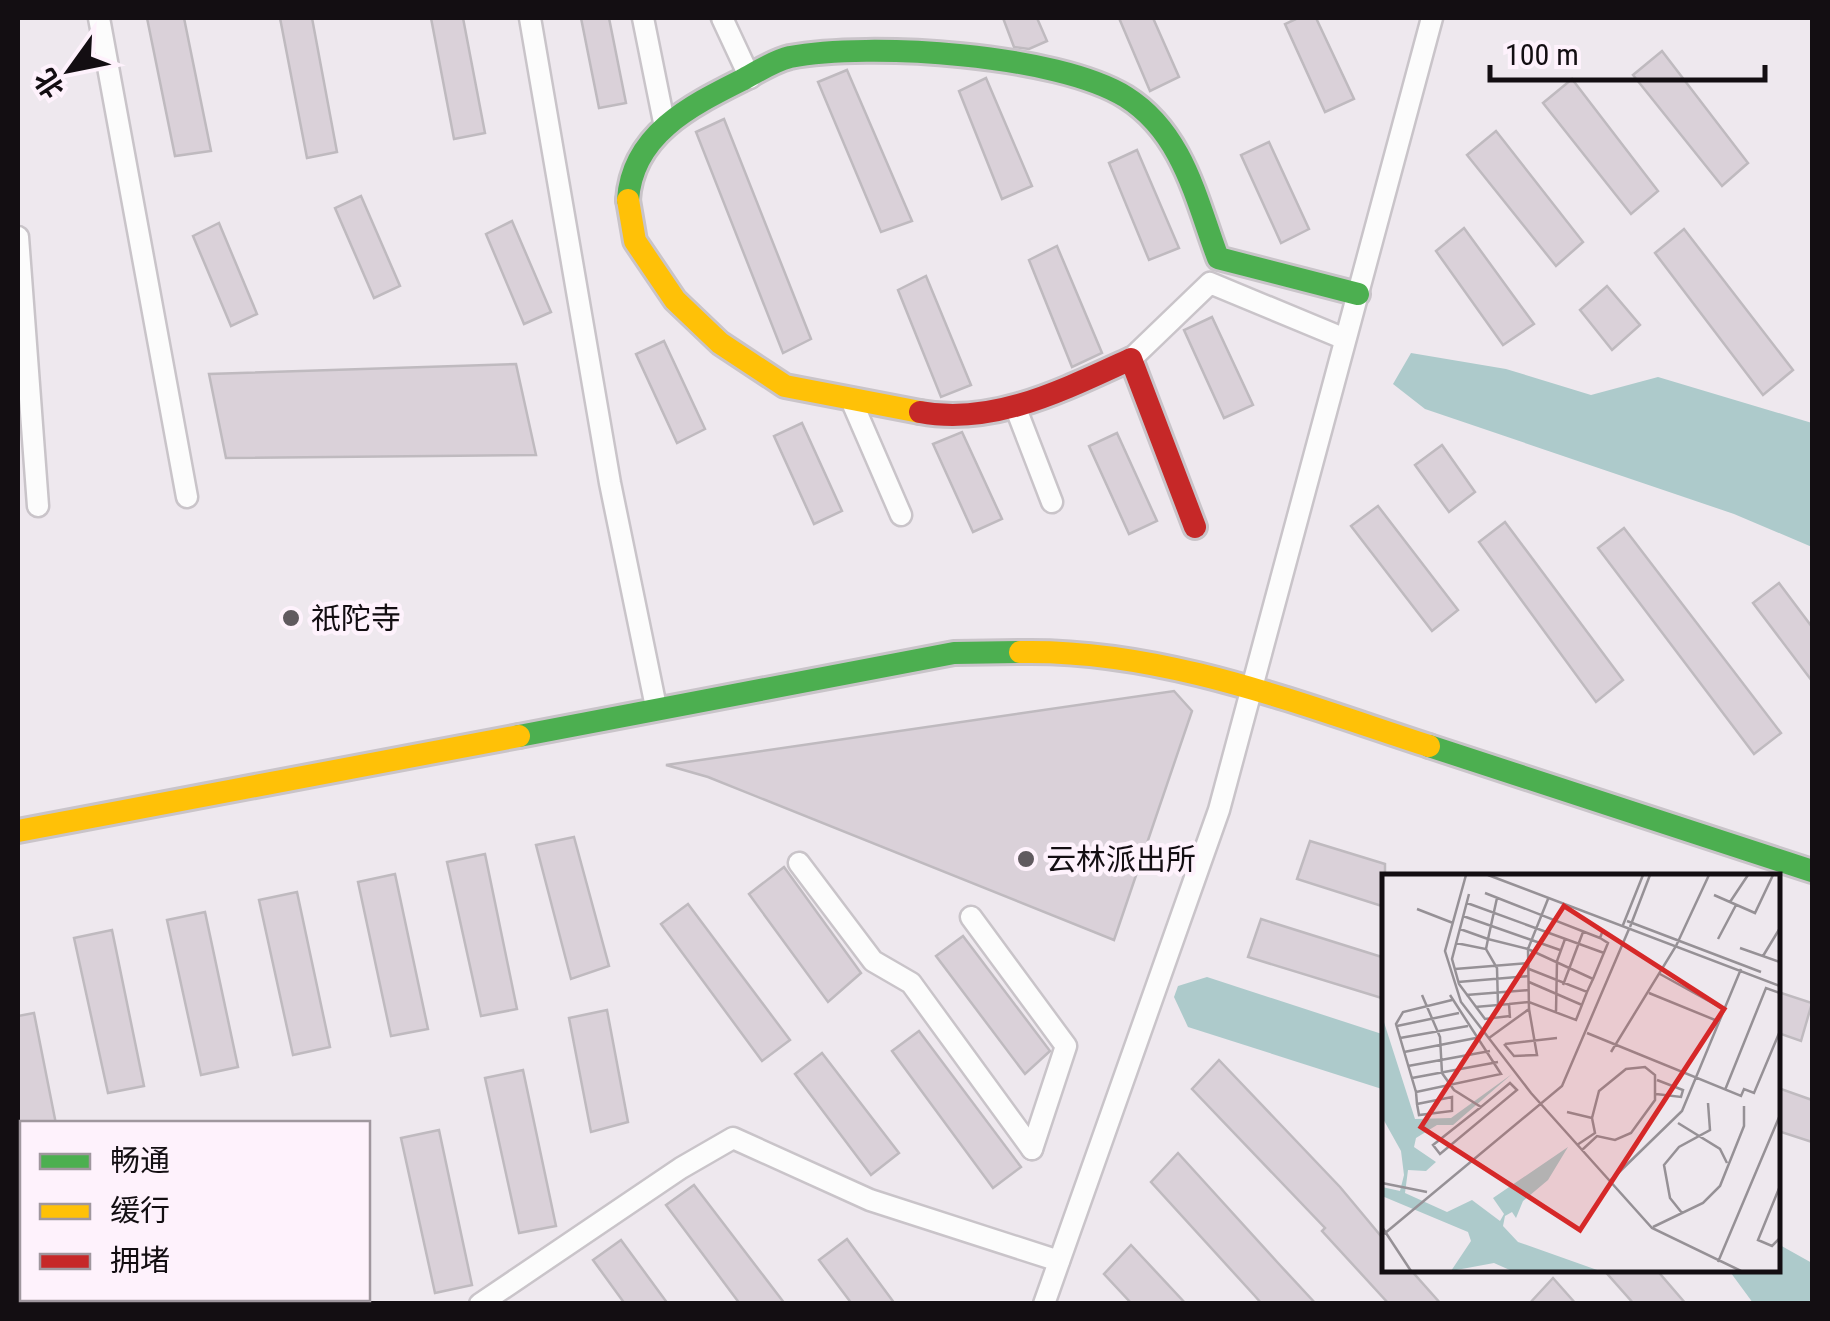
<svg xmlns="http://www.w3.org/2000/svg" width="1830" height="1321" font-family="'Roboto Condensed','Noto Sans SC',sans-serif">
<rect width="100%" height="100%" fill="#eee8ee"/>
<g fill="#adcacb">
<path d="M1411,353L1506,369L1591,395L1658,377L1812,423V547L1734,514L1425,409L1393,384Z"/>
<path d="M1207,977L1385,1035V1090L1188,1027L1174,997L1178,986Z"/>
<path d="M1778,1244L1812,1263V1303H1753L1728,1269L1778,1268Z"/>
</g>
<g fill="#dad1d9" stroke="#bfbabf" stroke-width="2.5">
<path d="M147,18H184L211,151L175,156Z"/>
<path d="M280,18H312L337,152L307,158Z"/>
<path d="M431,18H463L485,133L454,139Z"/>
<path d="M581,18H609L626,103L599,108Z"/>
<path d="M1003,18H1037L1047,41L1029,49L1014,47Z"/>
<path d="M1119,18H1153L1179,77L1150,91Z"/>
<path d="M1298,18H1316L1354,99L1325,112L1285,24Z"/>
<path d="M1662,51L1748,163L1722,186L1633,75Z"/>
<path d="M847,70L912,221L881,232L818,82Z"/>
<path d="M986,78L1032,186L1002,199L959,91Z"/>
<path d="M1572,79L1658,191L1631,214L1543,103Z"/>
<path d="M724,119L811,339L783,353L696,132Z"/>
<path d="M1496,131L1583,242L1556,266L1467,155Z"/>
<path d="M1269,142L1309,229L1281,243L1241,155Z"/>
<path d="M1137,150L1179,248L1149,260L1109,163Z"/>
<path d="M361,196L400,286L374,298L335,208Z"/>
<path d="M512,221L551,312L524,324L486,234Z"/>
<path d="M219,223L257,314L231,326L193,236Z"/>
<path d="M1464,228L1534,324L1503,345L1436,251Z"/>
<path d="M1684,229L1793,370L1763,395L1655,253Z"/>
<path d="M1057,246L1102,353L1072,367L1029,260Z"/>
<path d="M926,276L971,385L941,397L898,290Z"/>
<path d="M1607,286L1640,325L1612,350L1580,310Z"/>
<path d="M1212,317L1253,405L1224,418L1184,330Z"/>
<path d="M664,341L705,429L677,443L636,354Z"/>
<path d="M516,364L536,455L226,458L209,374Z"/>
<path d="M802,423L842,511L814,524L774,436Z"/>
<path d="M962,432L1002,519L973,532L933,444Z"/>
<path d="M1117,433L1157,521L1129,534L1089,446Z"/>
<path d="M1442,445L1475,492L1449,512L1415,465Z"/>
<path d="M1378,506L1458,610L1432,631L1351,526Z"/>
<path d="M1505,522L1623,680L1596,702L1479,542Z"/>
<path d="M1624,528L1781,733L1754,754L1598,548Z"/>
<path d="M1779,583L1812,627V681L1753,603Z"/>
<path d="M1174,691L1192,711L1114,940L708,777L666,765Z"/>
<path d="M574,837L609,966L571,979L536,845Z"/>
<path d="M1310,841L1385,864V907L1297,879Z"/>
<path d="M485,854L517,1009L481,1016L447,862Z"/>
<path d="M784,867L861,973L828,1002L749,894Z"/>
<path d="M395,874L428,1029L391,1036L358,882Z"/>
<path d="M297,892L330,1047L293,1055L259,900Z"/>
<path d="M688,904L790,1040L762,1061L661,924Z"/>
<path d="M205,912L238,1067L201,1075L167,920Z"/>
<path d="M1261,919L1385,958V999L1248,957Z"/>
<path d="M112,930L144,1086L108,1093L74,938Z"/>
<path d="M963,936L1050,1051L1025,1074L936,956Z"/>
<path d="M1778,992L1812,1003L1801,1041L1778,1033Z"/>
<path d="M607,1010L628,1122L591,1132L569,1018Z"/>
<path d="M34,1013L56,1124H19L18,1115V1016Z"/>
<path d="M919,1031L1021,1167L993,1188L892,1051Z"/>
<path d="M822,1053L899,1153L871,1175L795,1074Z"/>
<path d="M1219,1060L1340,1187L1385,1241V1268H1409L1441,1304H1389L1322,1231L1325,1228L1192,1089Z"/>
<path d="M523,1070L556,1226L519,1233L485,1078Z"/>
<path d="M1778,1088L1812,1100V1142L1778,1131Z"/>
<path d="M439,1130L472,1285L435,1293L401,1138Z"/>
<path d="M1178,1153L1278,1263L1316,1304H1262L1254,1295L1151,1182Z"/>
<path d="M694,1185L785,1304H740L666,1205Z"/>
<path d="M847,1239L895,1304H852L819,1260Z"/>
<path d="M621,1240L668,1304H625L593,1260Z"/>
<path d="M1131,1245L1186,1304H1132L1104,1274Z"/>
<path d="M1602,1268H1655L1686,1304H1634Z"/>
<path d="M1553,1278L1576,1304H1529Z"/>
</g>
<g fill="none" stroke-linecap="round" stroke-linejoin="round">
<g stroke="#c9c4c9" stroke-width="25">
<g id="street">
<path d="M99,18L187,497"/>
<path d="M530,18L610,483L656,707"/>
<path d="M643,18L665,127"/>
<path d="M722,18L750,78"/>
<path d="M18,237L38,506"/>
<path d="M1131,359L1210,283L1345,339"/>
<path d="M852,402L901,515"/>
<path d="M1015,406L1052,502"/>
<path d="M799,863L873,961L911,983L1032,1149"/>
<path d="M971,917L1066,1046L1032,1149"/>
<path d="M480,1304L681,1168L733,1138L870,1200L1059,1261"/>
<path d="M1044,1304L1219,810L1432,18"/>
</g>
</g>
<g stroke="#c9c4c9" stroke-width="28">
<g id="fast">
<path d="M628,200C632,135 690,106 742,80C757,72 773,61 790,57C869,42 1057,54 1126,97C1183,133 1196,199 1218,258L1358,294"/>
<path d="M519,736L954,653L1020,652"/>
<path d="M1429,746L1812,871"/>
</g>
</g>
<g stroke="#c9c4c9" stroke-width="28">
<g id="slow">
<path d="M628,200L635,241L675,300L720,343L785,386L920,412"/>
<path d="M1020,652C1161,649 1297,703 1429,746"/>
<path d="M18,831L519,736"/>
</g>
</g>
<g stroke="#c9c4c9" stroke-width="28">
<path id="jam" d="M920,412C994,426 1065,389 1131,359L1195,527"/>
</g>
<use href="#street" stroke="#fcfcfc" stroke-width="20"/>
<use href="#fast" stroke="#4caf50" stroke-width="22"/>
<use href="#slow" stroke="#ffc107" stroke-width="22"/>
<use href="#jam" stroke="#c62828" stroke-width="22"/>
</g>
<g fill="#605a5f" stroke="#fef2fc" stroke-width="4">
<circle cx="291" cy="618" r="10"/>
<circle cx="1026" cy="859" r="10"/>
</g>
<g text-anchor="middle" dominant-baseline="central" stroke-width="9" stroke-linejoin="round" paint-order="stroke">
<g font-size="30" fill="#130e12" stroke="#fef2fc" text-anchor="start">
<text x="311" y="618">祇陀寺</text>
<text x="1046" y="859">云林派出所</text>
</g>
</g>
<g transform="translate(1382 874)">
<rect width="398" height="398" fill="#eee8ee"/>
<path d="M0,142L33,245L69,244L130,200L71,251H55L34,264L32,273L54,288L44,297L26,296L23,319L65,338L90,326L118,347L122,340L111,324L186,273L166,306L141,327L134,344L130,338L123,342L121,352L136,368L218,397H130L112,389L69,397L89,367L86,358L0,322V313L18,317L22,301L19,277L0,243Z" fill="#adcacb"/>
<path fill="none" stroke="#969196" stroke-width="2.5" d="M84,1L63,77L79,128L149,219L270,354L359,397M106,1L398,112M103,19L218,64L221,56M87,20L70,85L77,110L103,145L128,142M332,21L373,39L391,1M348,28L366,1M85,29L222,79M35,35L71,49M81,42L178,76M245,47L379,98M241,51L261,1M248,53L268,1M78,55L106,65L115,24M336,65L354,31M74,69L104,75L115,94L116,131M358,74L398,88M104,75L106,65L146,75L211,105L226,69L218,64M381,82L398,54M73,95L146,89M147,95L205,118L211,105M278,100L343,136M76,108L147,102M147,108L200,131M181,111L201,58M267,119L338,148M40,121L58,163L60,199L72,216L99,233L128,209L135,216L58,280L51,271L99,233M84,121L147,116M127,130L147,128L194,146L205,118M93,133L127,130L128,144M174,138L175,87L183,65M15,152L77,139M205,159L359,222L362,215L372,219L398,157M18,164L86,152M107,164L147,135L146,75L166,25M122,170L132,182L155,181L147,135M123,170L175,164M22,178L99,163M229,178L294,72L327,1M26,192L108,177M30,204L116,188M343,216L384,114L398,119M34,218L14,150L21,138L70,126M274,220L299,223L301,216L275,206M35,230L70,223V237L37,241L35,230L34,218L119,200L68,121M185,238L210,244L217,217L244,195L263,193L273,201V226L249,259L233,266L215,262L200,276M296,249L338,275L345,289M195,271L213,259L210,244M228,307L300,237L359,95M0,309L45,318M398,312L376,366L390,372L398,364M300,339L288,324L282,291L297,273L328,256L326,229M0,353L29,397M271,353L321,329L338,312L362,252V232M2,360L180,212L247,55M336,388L398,241"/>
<path fill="#d62828" fill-opacity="0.15" stroke="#d62828" stroke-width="5" d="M182,32L342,135L198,356L39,253Z"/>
<rect width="398" height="398" fill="none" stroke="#130e12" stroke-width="5"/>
</g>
<rect width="1830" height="1321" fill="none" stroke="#130e12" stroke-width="40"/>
<rect x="20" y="1121" width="350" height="180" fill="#fef2fc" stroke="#a0979e" stroke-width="2.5"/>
<rect x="40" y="1154" width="50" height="15" fill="#4caf50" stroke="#a0979e" stroke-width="2.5"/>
<text x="110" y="1171" font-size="30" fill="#130e12">畅通</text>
<rect x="40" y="1204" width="50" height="15" fill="#ffc107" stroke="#a0979e" stroke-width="2.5"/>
<text x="110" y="1221" font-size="30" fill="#130e12">缓行</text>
<rect x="40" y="1254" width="50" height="15" fill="#c62828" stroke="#a0979e" stroke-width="2.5"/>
<text x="110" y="1271" font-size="30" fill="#130e12">拥堵</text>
<g transform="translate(70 70) rotate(237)" stroke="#fef2fc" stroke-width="8" paint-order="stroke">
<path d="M0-8L18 38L0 25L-18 38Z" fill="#130e12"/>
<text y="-15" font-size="28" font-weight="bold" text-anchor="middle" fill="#130e12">北</text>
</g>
<path d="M1490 65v15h275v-15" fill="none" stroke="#130e12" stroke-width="5"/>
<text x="1505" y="65" font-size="30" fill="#130e12" stroke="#fef2fc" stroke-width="8" paint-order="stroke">100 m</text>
</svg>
